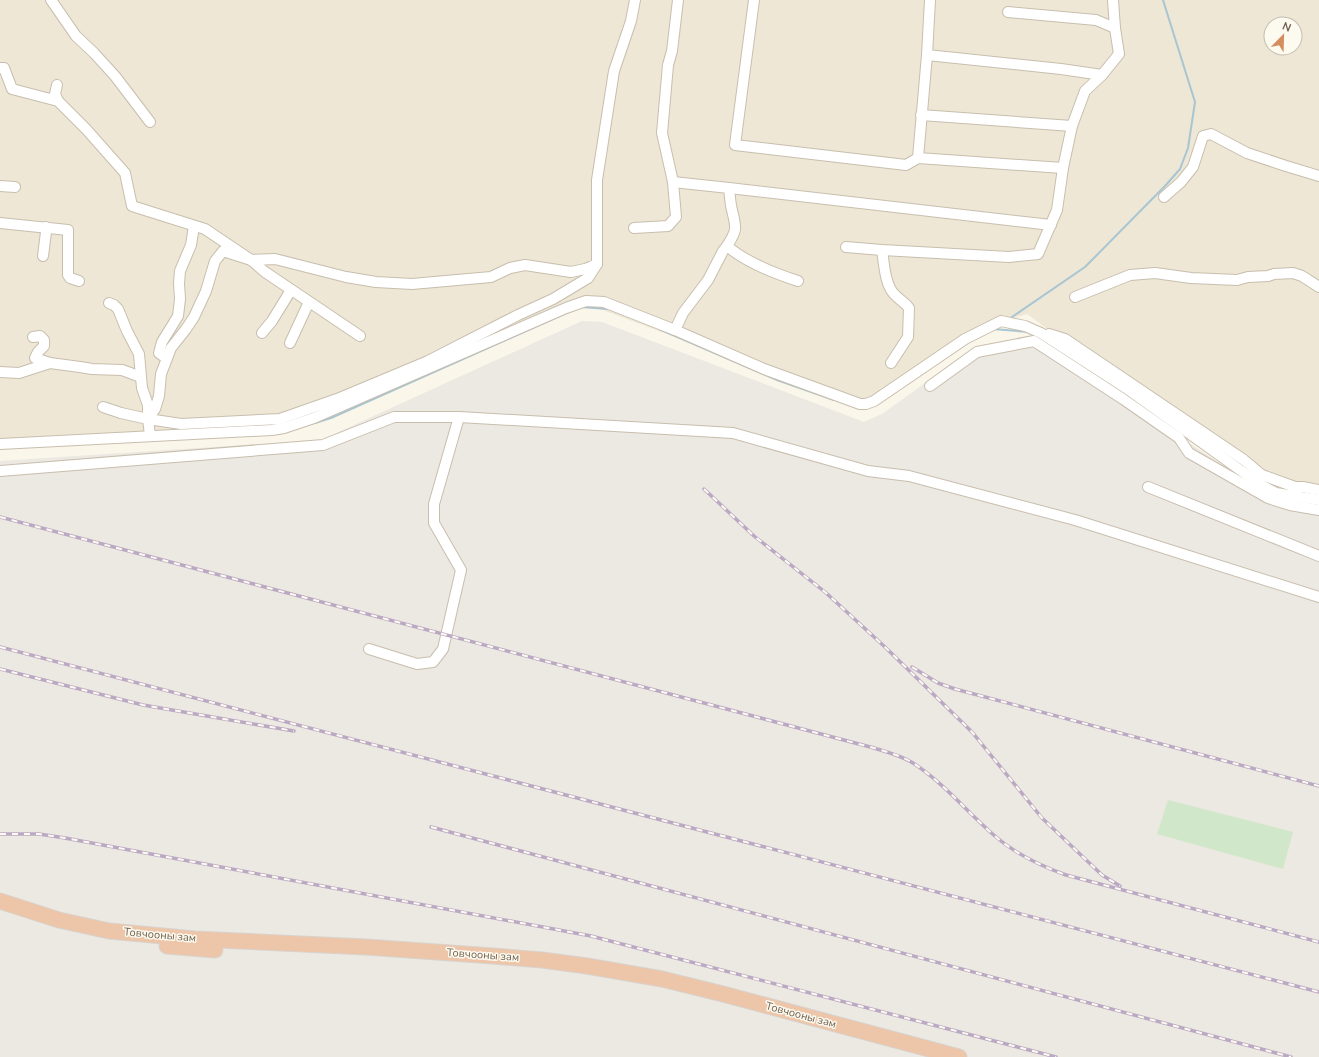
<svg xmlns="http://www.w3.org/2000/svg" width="1319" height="1057" font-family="'Nunito Sans',sans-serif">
<rect width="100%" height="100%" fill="#faf6ea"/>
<path fill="#eee7d6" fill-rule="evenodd" d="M0,0H1319V495L1277,486L1204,445L1027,314L967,332L862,407L584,303L314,417L0,444ZM1271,24H1295V48H1271Z"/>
<path fill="#ece8e2" d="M582,321L602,322L864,422L882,414L975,347L1027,336L1268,495L1319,505V1057H0V461L321,440Z"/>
<path fill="#d1e7c9" d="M1168,800L1293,832L1283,869L1157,834Z"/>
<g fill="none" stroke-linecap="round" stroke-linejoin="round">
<g stroke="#a8c5d2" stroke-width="2">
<path d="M581,307L608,309"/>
<path d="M1009,319L1085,267L1165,186L1180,169L1188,148L1195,102L1163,0"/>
<path d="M659,329L777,380L834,400"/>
<path d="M993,329L1029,332"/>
<path d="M315,423L331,418L571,311"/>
<path d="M277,434L286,432"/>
</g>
<g stroke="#c8beae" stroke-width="12">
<g id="minor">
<path d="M51,0L76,36L94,53L115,76L150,122"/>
<path d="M754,0L735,145L906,165L918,158L1063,168"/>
<path d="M1008,12L1096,20L1115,28"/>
<path d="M927,55L1061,69L1102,75"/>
<path d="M0,68H4L12,89L58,101L86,129L125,173L132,206L205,229L251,260L275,259L346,277L376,282L412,284L491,277L510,268L525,265L571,272L585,269L597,264V180L614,71L631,21L635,0"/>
<path d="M57,85L55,94L58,101"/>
<path d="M921,115L1072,126"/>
<path d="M918,158L927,55L930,0"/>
<path d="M673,182L729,188L1051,225"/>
<path d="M0,186L15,187"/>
<path d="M729,188C730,195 730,203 732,210C736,228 738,229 727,246C747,263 773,273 798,281"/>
<path d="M1164,197L1181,182L1193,167L1203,136L1211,134L1247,153L1286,166L1319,176"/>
<path d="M0,223L68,230V275L70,278L79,281"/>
<path d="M634,228L668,226L676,217L673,182L662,133L668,65L672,51L678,0"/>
<path d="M846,247L882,250L1009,257L1038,254L1057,210L1063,168L1072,126L1085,91L1102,75L1119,54L1115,28L1113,0"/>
<path d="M882,250C884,263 885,286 895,295C900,300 905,303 909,308L908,337L891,363"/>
<path d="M43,256L46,232V227"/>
<path d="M1075,297L1130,275L1155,273L1191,278L1237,280L1248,277L1268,276L1274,274L1293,273L1302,276L1319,287"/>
<path d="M109,303L114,305L118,309L127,331L139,354L142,388L148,405V419"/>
<path d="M675,330L683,313L708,280L723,251L727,246"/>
<path d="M262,333L272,321L291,290"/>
<path d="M1049,334L1065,339L1244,460L1262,475L1295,487H1303L1318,490"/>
<path d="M33,337L40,336L44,340V346L38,352L35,358L50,363L80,367L92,369L122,370L141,377"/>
<path d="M290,343L309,302"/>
<path d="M166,358L159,353L162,342L178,316L180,299L179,283L180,271L191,245L194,226"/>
<path d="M0,372L19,373L50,363"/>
<path d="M930,386L977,352L1034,341L1123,399L1179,438L1189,453L1268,498L1290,505L1319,510"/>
<path d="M103,407L121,413L148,419L150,435"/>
<path d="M148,419L181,424L280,419L337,399L428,361L518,315L553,299L588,278L597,264"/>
<path d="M148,419L155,409L159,396L161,374L171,348L186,329L194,317L206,291L215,261L223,251L251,260L265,272L360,336"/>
<path d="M0,444L272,430L284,428L314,418L566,308L586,301L604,302L675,330L764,369L860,404H866L874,401L965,339L1001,321L1025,326L1041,333L1126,388L1261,485L1276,493L1319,500"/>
<path d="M0,471L323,445L394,417H459L733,433L868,471L909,476L1075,520L1319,597"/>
<path d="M1148,487L1319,556"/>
<path d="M369,649L417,664L433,662L443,649L461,570L434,523V504L459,417"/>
</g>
</g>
<g stroke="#d8d3ce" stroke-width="17">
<g id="highway">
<path d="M0,901L59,920L109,931L195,939L366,947L493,956L542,960L587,966L662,979L723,994L959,1057"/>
<path d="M167,946L215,950"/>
</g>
</g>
<use href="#minor" stroke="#fff" stroke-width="10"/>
<use href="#highway" stroke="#edc5a8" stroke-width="15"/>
<g stroke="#bba9c3" stroke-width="3.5">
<g id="rail">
<path d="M704,489L754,536L825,592L885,647L972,732L1042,818L1102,875L1120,886"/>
<path d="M0,517L874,748C887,752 902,756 913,763C944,783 968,813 996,837C1016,854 1041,866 1066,875L1319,942"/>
<path d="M0,647L1319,992"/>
<path d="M912,667L938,683L955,689L1319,786"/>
<path d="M0,669L143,705L294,731"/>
<path d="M431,827L1291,1057"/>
<path d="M0,834H39L65,838L591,936L1056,1057"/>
</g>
</g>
<use href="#rail" stroke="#fdfaf0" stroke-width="2" stroke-dasharray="6" stroke-linecap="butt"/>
</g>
<g text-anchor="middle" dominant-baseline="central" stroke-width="3" stroke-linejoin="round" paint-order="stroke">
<g font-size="11" fill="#726250" stroke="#fdfaf0">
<text transform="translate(160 935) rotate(5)">Товчооны зам</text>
<text transform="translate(483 955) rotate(4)">Товчооны зам</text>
<text transform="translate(801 1015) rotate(15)">Товчооны зам</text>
</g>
</g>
<g transform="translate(1283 36) rotate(23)"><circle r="19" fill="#fdfaf0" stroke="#c5bdb0"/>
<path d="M0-3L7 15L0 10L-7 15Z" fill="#d58c5e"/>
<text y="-6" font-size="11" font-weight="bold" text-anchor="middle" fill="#726250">N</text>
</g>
</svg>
